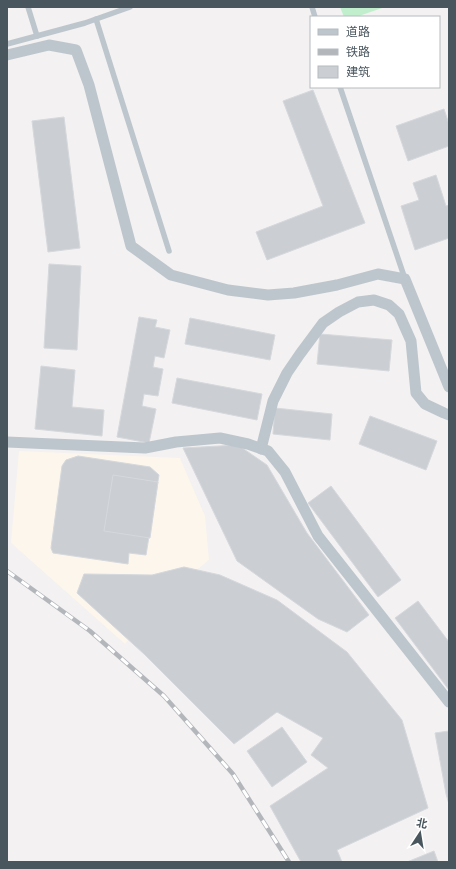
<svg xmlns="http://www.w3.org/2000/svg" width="456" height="869" font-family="Cabin,'Noto Sans SC',sans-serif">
<rect width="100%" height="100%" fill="#f3f1f1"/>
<path fill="#fcf6ec" d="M19,451L180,458L205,516L209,560L172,590L125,644L11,543Z"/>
<path fill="#c1efce" d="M340,7H382V8L356,17H344Z"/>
<g fill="#cbced3" stroke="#d5d8dc">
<path d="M313,90L365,223L267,260L256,232L323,206L283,101Z"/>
<path d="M444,109L449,124V146L408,161L396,126Z"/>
<path d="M64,117L80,248L48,252L32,121Z"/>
<path d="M436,175L446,206L449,205V238L415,250L401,206L419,200L413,183Z"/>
<path d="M49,264L81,266L77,350L44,348Z"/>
<path d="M139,317L157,320L155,327L170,330L164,358L155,356L153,367L163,369L158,396L144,394L142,406L156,409L149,443L117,437Z"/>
<path d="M190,318L275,335L270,360L185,344Z"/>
<path d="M320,334L392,340L389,371L317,364Z"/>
<path d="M41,366L75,370L72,407L104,410L102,436L35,429Z"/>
<path d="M177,378L262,394L257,420L172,403Z"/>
<path d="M275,408L332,414L330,440L273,434Z"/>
<path d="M370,416L437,441L426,470L359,444Z"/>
<path d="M238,445L267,465L307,533L369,615L347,632L318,619L237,561L183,448Z"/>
<path d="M78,456L150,467L159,475L146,555L129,553L128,564L53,553L51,548L62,466L66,460Z"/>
<path d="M113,475L158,482L150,538L104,531Z"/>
<path d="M331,486L401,580L378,597L308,503Z"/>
<path d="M184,567L220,575L277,600L347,652L402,720L428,808L337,850L342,862H301L270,806L328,768L311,755L323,738L277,712L234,744L144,654L77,593L84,574L152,575Z"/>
<path d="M418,601L449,642V690L395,618Z"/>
<path d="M282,727L307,762L272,787L247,751Z"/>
<path d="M449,731V804L446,794L435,733Z"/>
<path d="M434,851L438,862H407Z"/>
</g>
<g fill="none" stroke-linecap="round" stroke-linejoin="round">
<g stroke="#bdc6cd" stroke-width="5.5">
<path d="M28,7L37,36"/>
<path d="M312,7L315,17"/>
<path d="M96,19L169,251"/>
<path d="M7,44L85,23L130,7"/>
<path d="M340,87L405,279"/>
</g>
<g stroke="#bdc6cd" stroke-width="11">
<path d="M7,55L49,45L76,50L89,85L131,246L171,275L228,290L268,295L294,293L337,285L378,274L405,279L449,387"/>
<path d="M7,442L145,448L176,442L220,438L248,444L268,451L285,472L318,536L449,702"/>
<path d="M261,449L273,401L287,373L300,354L323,323L339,312L358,302L374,300L389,305L399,314L411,341L416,393L425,404L444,413L449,415"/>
</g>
<g stroke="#b3b7bb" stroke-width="4.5">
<path id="rail" d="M7,571L90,631L164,696L233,774L289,862"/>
</g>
<use href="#rail" stroke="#fff" stroke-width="3" stroke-dasharray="9" stroke-linecap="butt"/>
</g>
<rect width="456" height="869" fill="none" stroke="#49565e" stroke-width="16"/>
<rect x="310" y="16" width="130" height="72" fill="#ffffff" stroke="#b6bbbf"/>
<rect x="318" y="29" width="20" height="6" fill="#bdc6cd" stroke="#b6bbbf"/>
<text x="346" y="36" font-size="12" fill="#49565e">道路</text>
<rect x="318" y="49" width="20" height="6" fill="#b3b7bb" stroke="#b6bbbf"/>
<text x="346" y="56" font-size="12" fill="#49565e">铁路</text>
<rect x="318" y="66" width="20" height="12" fill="#cbced3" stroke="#b6bbbf"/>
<text x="346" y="76" font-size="12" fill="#49565e">建筑</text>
<g transform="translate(420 833) rotate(12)" stroke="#ffffff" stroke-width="3" paint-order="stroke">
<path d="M0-3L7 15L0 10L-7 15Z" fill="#49565e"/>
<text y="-6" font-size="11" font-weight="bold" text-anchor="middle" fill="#49565e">北</text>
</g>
</svg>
